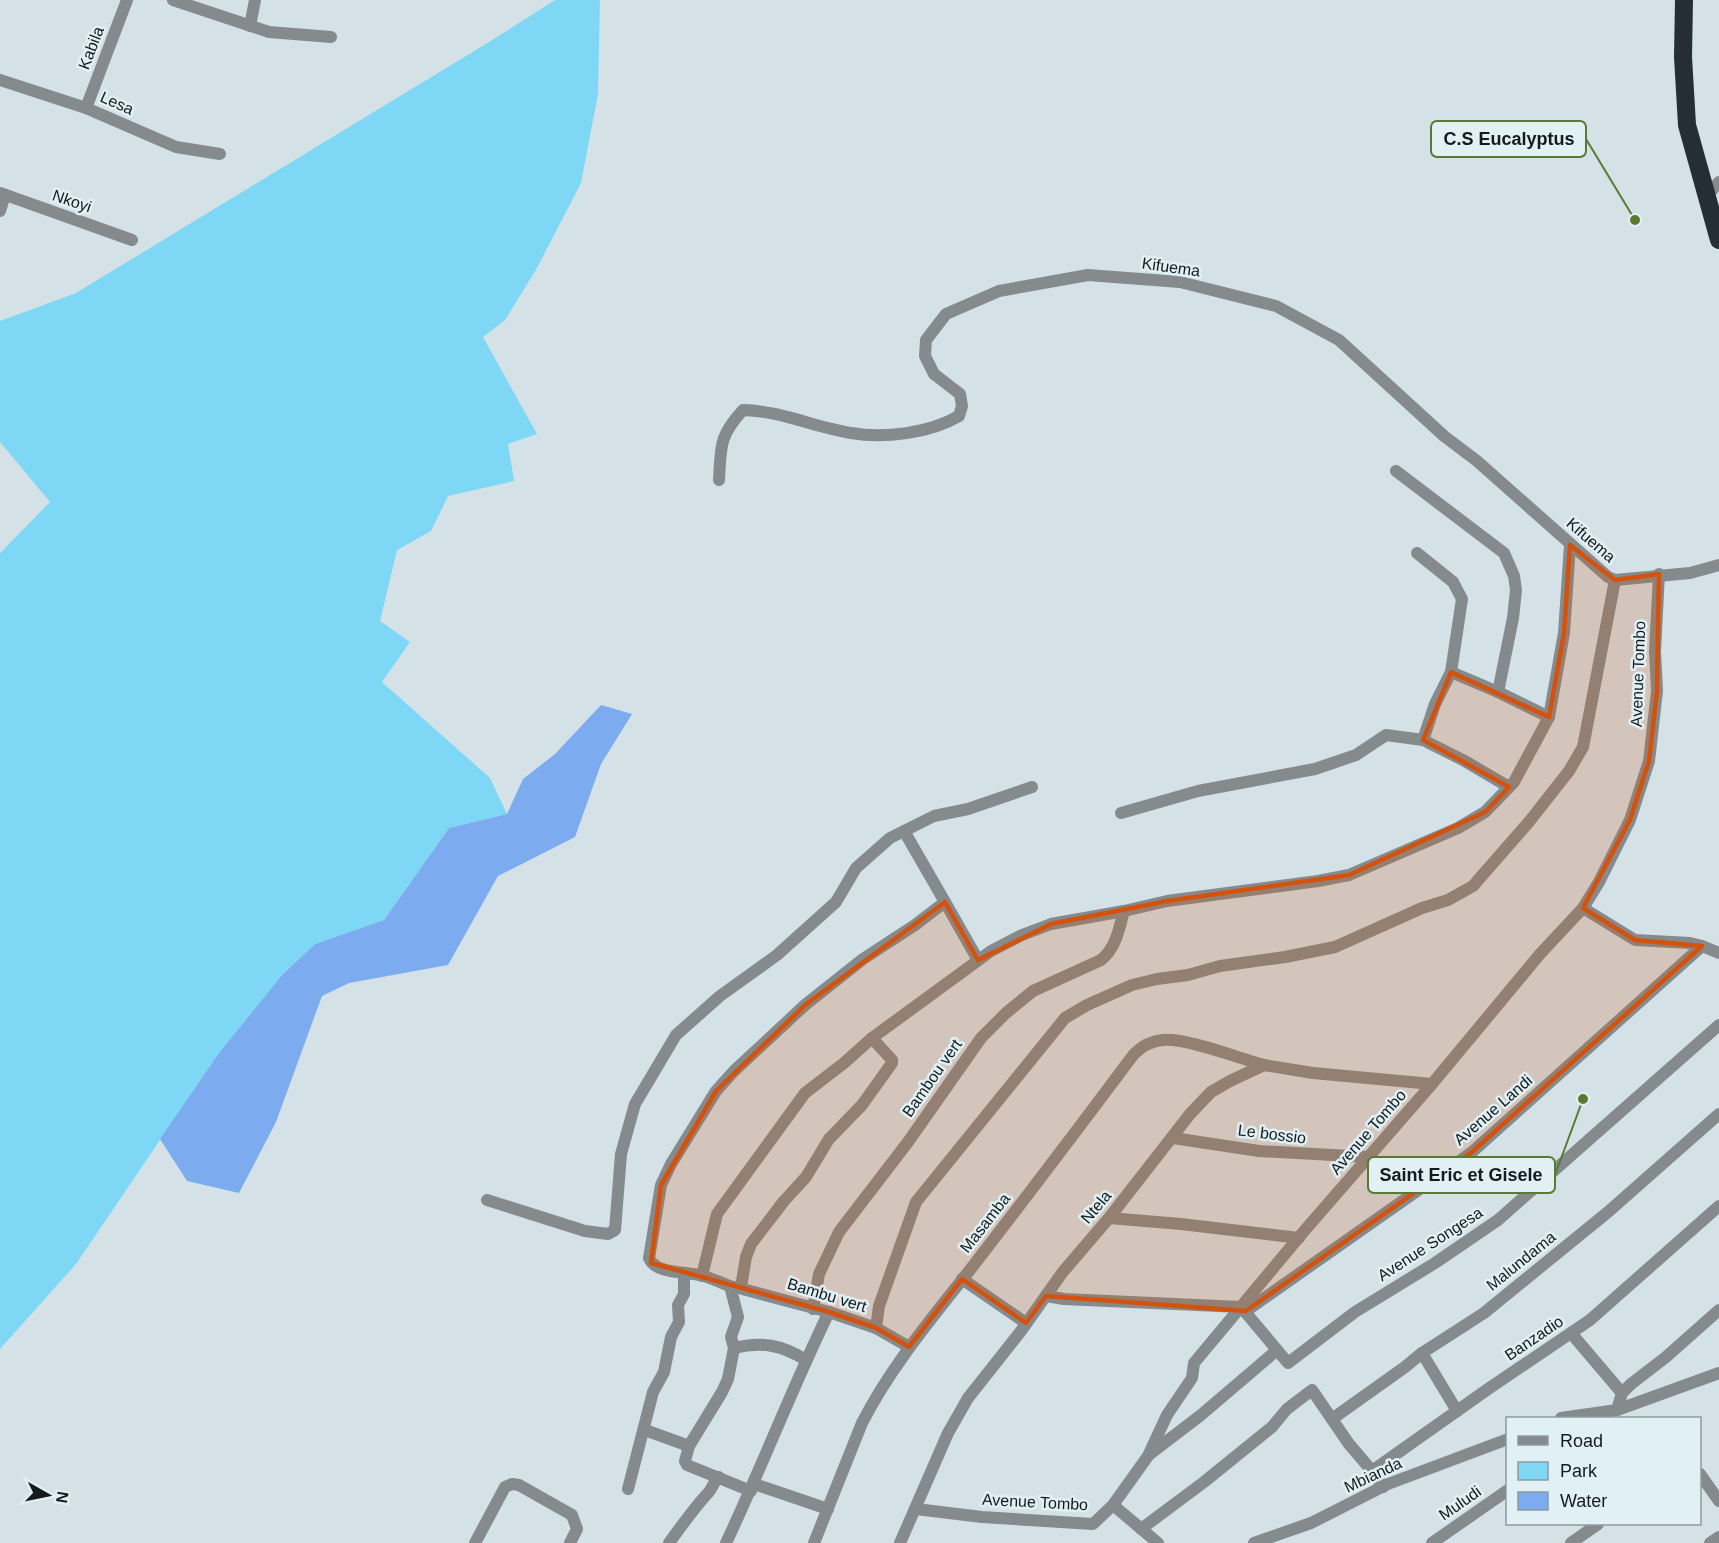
<svg xmlns="http://www.w3.org/2000/svg" width="1719" height="1543" font-family="Arial,sans-serif">
<rect width="100%" height="100%" fill="#d4e2e7"/>
<path fill="#7ed8f5" d="M555,0H600L598,94L581,183L537,268L505,320L483,337L537,434L508,444L514,481L448,496L431,531L397,550L380,621L410,642L382,682L490,778L507,814L449,828L384,920L315,944L282,975L219,1053L76,1264L0,1349V553L50,502L0,442V321L76,293L489,42Z"/>
<path fill="#7cacef" d="M601,705L632,714L601,764L575,837L498,876L448,965L349,983L322,996L276,1122L239,1193L187,1181L160,1139L219,1053L282,975L315,944L384,920L449,828L507,814L523,779L555,754Z"/>
<g fill="none" stroke-linecap="round" stroke-linejoin="round">
<g stroke="#858a8d" stroke-width="12">
<path d="M173,0L269,32L331,37"/>
<path d="M250,26L255,0"/>
<path d="M0,80L86,108L176,147L220,154"/>
<path d="M86,108L127,0"/>
<path d="M0,193L132,240"/>
<path d="M1706,197L1719,182"/>
<path d="M0,211L5,195"/>
<path d="M1396,471L1504,553L1514,576L1516,590L1513,618L1498,692"/>
<path d="M719,480C721,446 719,436 743,410C781,411 814,427 851,433C884,439 930,433 959,416L962,406L960,394L934,374L925,356L926,340L946,314L999,291L1088,275L1180,282L1276,306L1339,340L1444,436L1477,461L1608,577L1615,580L1690,573L1719,565"/>
<path d="M1417,553L1453,582L1462,599L1451,672L1435,704L1423,740"/>
<path d="M1451,672L1498,692L1549,717"/>
<path d="M1121,813L1198,791L1315,769L1356,755L1386,735L1423,740L1463,760L1509,787"/>
<path d="M904,831L945,902"/>
<path d="M1583,908L1635,940L1690,943L1702,946"/>
<path d="M1173,1138L1259,1151L1368,1157"/>
<path d="M487,1200L585,1231L608,1234L615,1230L621,1154L635,1104L676,1035L720,996L777,955L836,902L856,868L890,838L934,816L968,809L1032,787"/>
<path d="M1109,1218L1181,1224L1299,1238"/>
<path d="M702,1276L717,1214L805,1093L844,1063L872,1038L991,951L1022,935L1051,924L1124,911L1167,901L1318,881L1349,875L1458,828L1485,812L1514,782L1549,717L1564,633L1570,545"/>
<path d="M962,1279L1026,1323"/>
<path d="M735,1287L829,1312L876,1328L909,1347"/>
<path d="M741,1287L746,1257L751,1244L784,1201L806,1177L829,1139L862,1105L892,1063V1060L872,1038"/>
<path d="M1046,1296L1064,1299L1241,1307L1288,1363L1355,1312L1435,1263L1498,1220L1719,1025"/>
<path d="M813,1309L819,1274L839,1232L908,1142L981,1038L1006,1013L1033,991L1101,960C1116,948 1119,929 1124,911"/>
<path d="M1246,1311L1471,1153L1702,946L1719,953"/>
<path d="M876,1328L879,1306L916,1202L1065,1018L1087,1005L1132,985L1157,979L1188,975L1220,966L1285,957L1335,947L1422,908L1448,900L1473,886L1479,879L1528,823L1569,771L1583,747L1615,580"/>
<path d="M1571,1333L1622,1393"/>
<path d="M734,1348C761,1341 782,1345 806,1360"/>
<path d="M1422,1353L1457,1411"/>
<path d="M1617,1410L1622,1393L1631,1384L1666,1357L1719,1310"/>
<path d="M1561,1418L1617,1410L1719,1373"/>
<path d="M1332,1419L1405,1367L1422,1353L1484,1313L1608,1212L1719,1114"/>
<path d="M645,1430L689,1446L722,1392L728,1379L734,1348L731,1337L738,1317L730,1286C721,1283 712,1278 703,1276C687,1271 656,1275 649,1258L661,1185L671,1164L716,1091L734,1071L805,1005L863,959L915,925L945,902L978,960"/>
<path d="M689,1446L685,1461L687,1465L751,1491"/>
<path d="M1150,1454L1201,1415L1277,1350"/>
<path d="M1700,1474L1719,1501"/>
<path d="M754,1484L828,1509"/>
<path d="M1383,1487L1372,1471L1488,1389L1590,1320L1719,1206"/>
<path d="M628,1489L653,1392L664,1372L671,1337L679,1322L678,1305L684,1294V1273"/>
<path d="M1113,1505L1158,1543"/>
<path d="M916,1509L982,1517L1093,1524L1113,1505L1148,1456L1167,1415L1192,1378L1194,1363L1305,1230L1432,1084L1540,954L1583,908L1599,882L1630,820L1649,761L1657,691L1655,651L1659,574"/>
<path d="M1141,1529L1204,1482L1272,1427L1287,1409L1312,1390L1349,1444L1372,1471"/>
<path d="M475,1543L505,1487L512,1484L519,1485L572,1515L577,1529L570,1543"/>
<path d="M669,1543C682,1525 694,1508 708,1493C713,1488 713,1482 719,1477"/>
<path d="M726,1543C762,1467 792,1388 829,1312"/>
<path d="M814,1543L862,1423C891,1366 933,1317 973,1266C1027,1196 1081,1125 1134,1054C1142,1046 1150,1041 1163,1040C1187,1038 1238,1058 1264,1065"/>
<path d="M900,1543L948,1433L968,1398L1021,1331L1062,1273L1109,1218L1190,1114L1211,1092L1230,1081L1264,1065L1313,1073L1432,1084"/>
<path d="M1254,1543L1311,1523L1388,1484L1508,1439"/>
<path d="M1432,1543L1508,1490"/>
<path d="M1571,1543L1598,1524"/>
<path d="M1710,1543L1719,1537"/>
</g>
<path stroke="#252e34" stroke-width="18" d="M1684,0L1683,57L1687,125L1719,240"/>
</g>
<path fill="#d3530e" fill-opacity="0.2" stroke="#d3530e" stroke-width="4.5" stroke-linejoin="round" d="M1570,545L1615,580L1659,574L1657,691L1649,761L1630,820L1583,908L1635,940L1702,946L1471,1153L1246,1311L1046,1296L1026,1323L962,1279L909,1347L876,1328L829,1312L651,1263L661,1185L716,1091L805,1005L945,902L978,960L1051,924L1167,901L1349,875L1485,812L1509,787L1423,740L1451,672L1549,717L1564,633Z"/>
<g text-anchor="middle" dominant-baseline="central" stroke-width="5" stroke-linejoin="round" paint-order="stroke">
<g font-size="16" fill="#151a1c" stroke="#e1f0f4">
<text transform="translate(91 48) rotate(-69)">Kabila</text>
<text transform="translate(117 103) rotate(24)">Lesa</text>
<text transform="translate(72 201) rotate(19)">Nkoyi</text>
<text transform="translate(1171 267) rotate(8)">Kifuema</text>
<text transform="translate(1591 540) rotate(41)">Kifuema</text>
<text transform="translate(1638 674) rotate(-88)">Avenue Tombo</text>
<text transform="translate(932 1078) rotate(-55)">Bambou vert</text>
<text transform="translate(1493 1110) rotate(-41)">Avenue Landi</text>
<text transform="translate(1368 1132) rotate(-49)">Avenue Tombo</text>
<text transform="translate(1272 1134) rotate(7)">Le bossio</text>
<text transform="translate(1096 1207) rotate(-50)">Ntela</text>
<text transform="translate(985 1223) rotate(-52)">Masamba</text>
<text transform="translate(1430 1244) rotate(-33)">Avenue Songesa</text>
<text transform="translate(1521 1261) rotate(-39)">Malundama</text>
<text transform="translate(827 1295) rotate(17)">Bambu vert</text>
<text transform="translate(1534 1338) rotate(-34)">Banzadio</text>
<text transform="translate(1373 1475) rotate(-25)">Mbianda</text>
<text transform="translate(1035 1502) rotate(3)">Avenue Tombo</text>
<text transform="translate(1460 1503) rotate(-35)">Muludi</text>
</g>
</g>
<path fill="none" stroke="#5a7a30" stroke-width="2" d="M1635 220L1586 139M1583 1099L1555 1175"/>
<g fill="#5a7a30" stroke="#e1f0f4" stroke-width="2">
<circle cx="1635" cy="220" r="6"/>
<circle cx="1583" cy="1099" r="6"/>
</g>
<g fill="#e1f0f4" stroke="#5a7a30" stroke-width="2">
<rect x="1431" y="121" width="155" height="36" rx="6"/>
<rect x="1368" y="1157" width="187" height="36" rx="6"/>
</g>
<g font-size="18" text-anchor="middle" font-weight="bold" fill="#151a1c">
<text x="1509" y="145">C.S Eucalyptus</text>
<text x="1461" y="1181">Saint Eric et Gisele</text>
</g>
<rect x="1506" y="1417" width="195" height="108" fill="#e1f0f4" stroke="#8f9a9e" stroke-width="1.5"/>
<rect x="1518" y="1436" width="30" height="9" fill="#858a8d" stroke="#8f9a9e" stroke-width="1.5"/>
<text x="1560" y="1447" font-size="18" fill="#151a1c">Road</text>
<rect x="1518" y="1462" width="30" height="18" fill="#7ed8f5" stroke="#8f9a9e" stroke-width="1.5"/>
<text x="1560" y="1477" font-size="18" fill="#151a1c">Park</text>
<rect x="1518" y="1492" width="30" height="18" fill="#7cacef" stroke="#8f9a9e" stroke-width="1.5"/>
<text x="1560" y="1507" font-size="18" fill="#151a1c">Water</text>
<g transform="translate(48 1495) rotate(99)" stroke="#e1f0f4" stroke-width="4.5" paint-order="stroke">
<path d="M0-4.5L10 22L0 15L-10 22Z" fill="#151a1c"/>
<text y="-9" font-size="16" font-weight="bold" text-anchor="middle" fill="#151a1c">N</text>
</g>
</svg>
